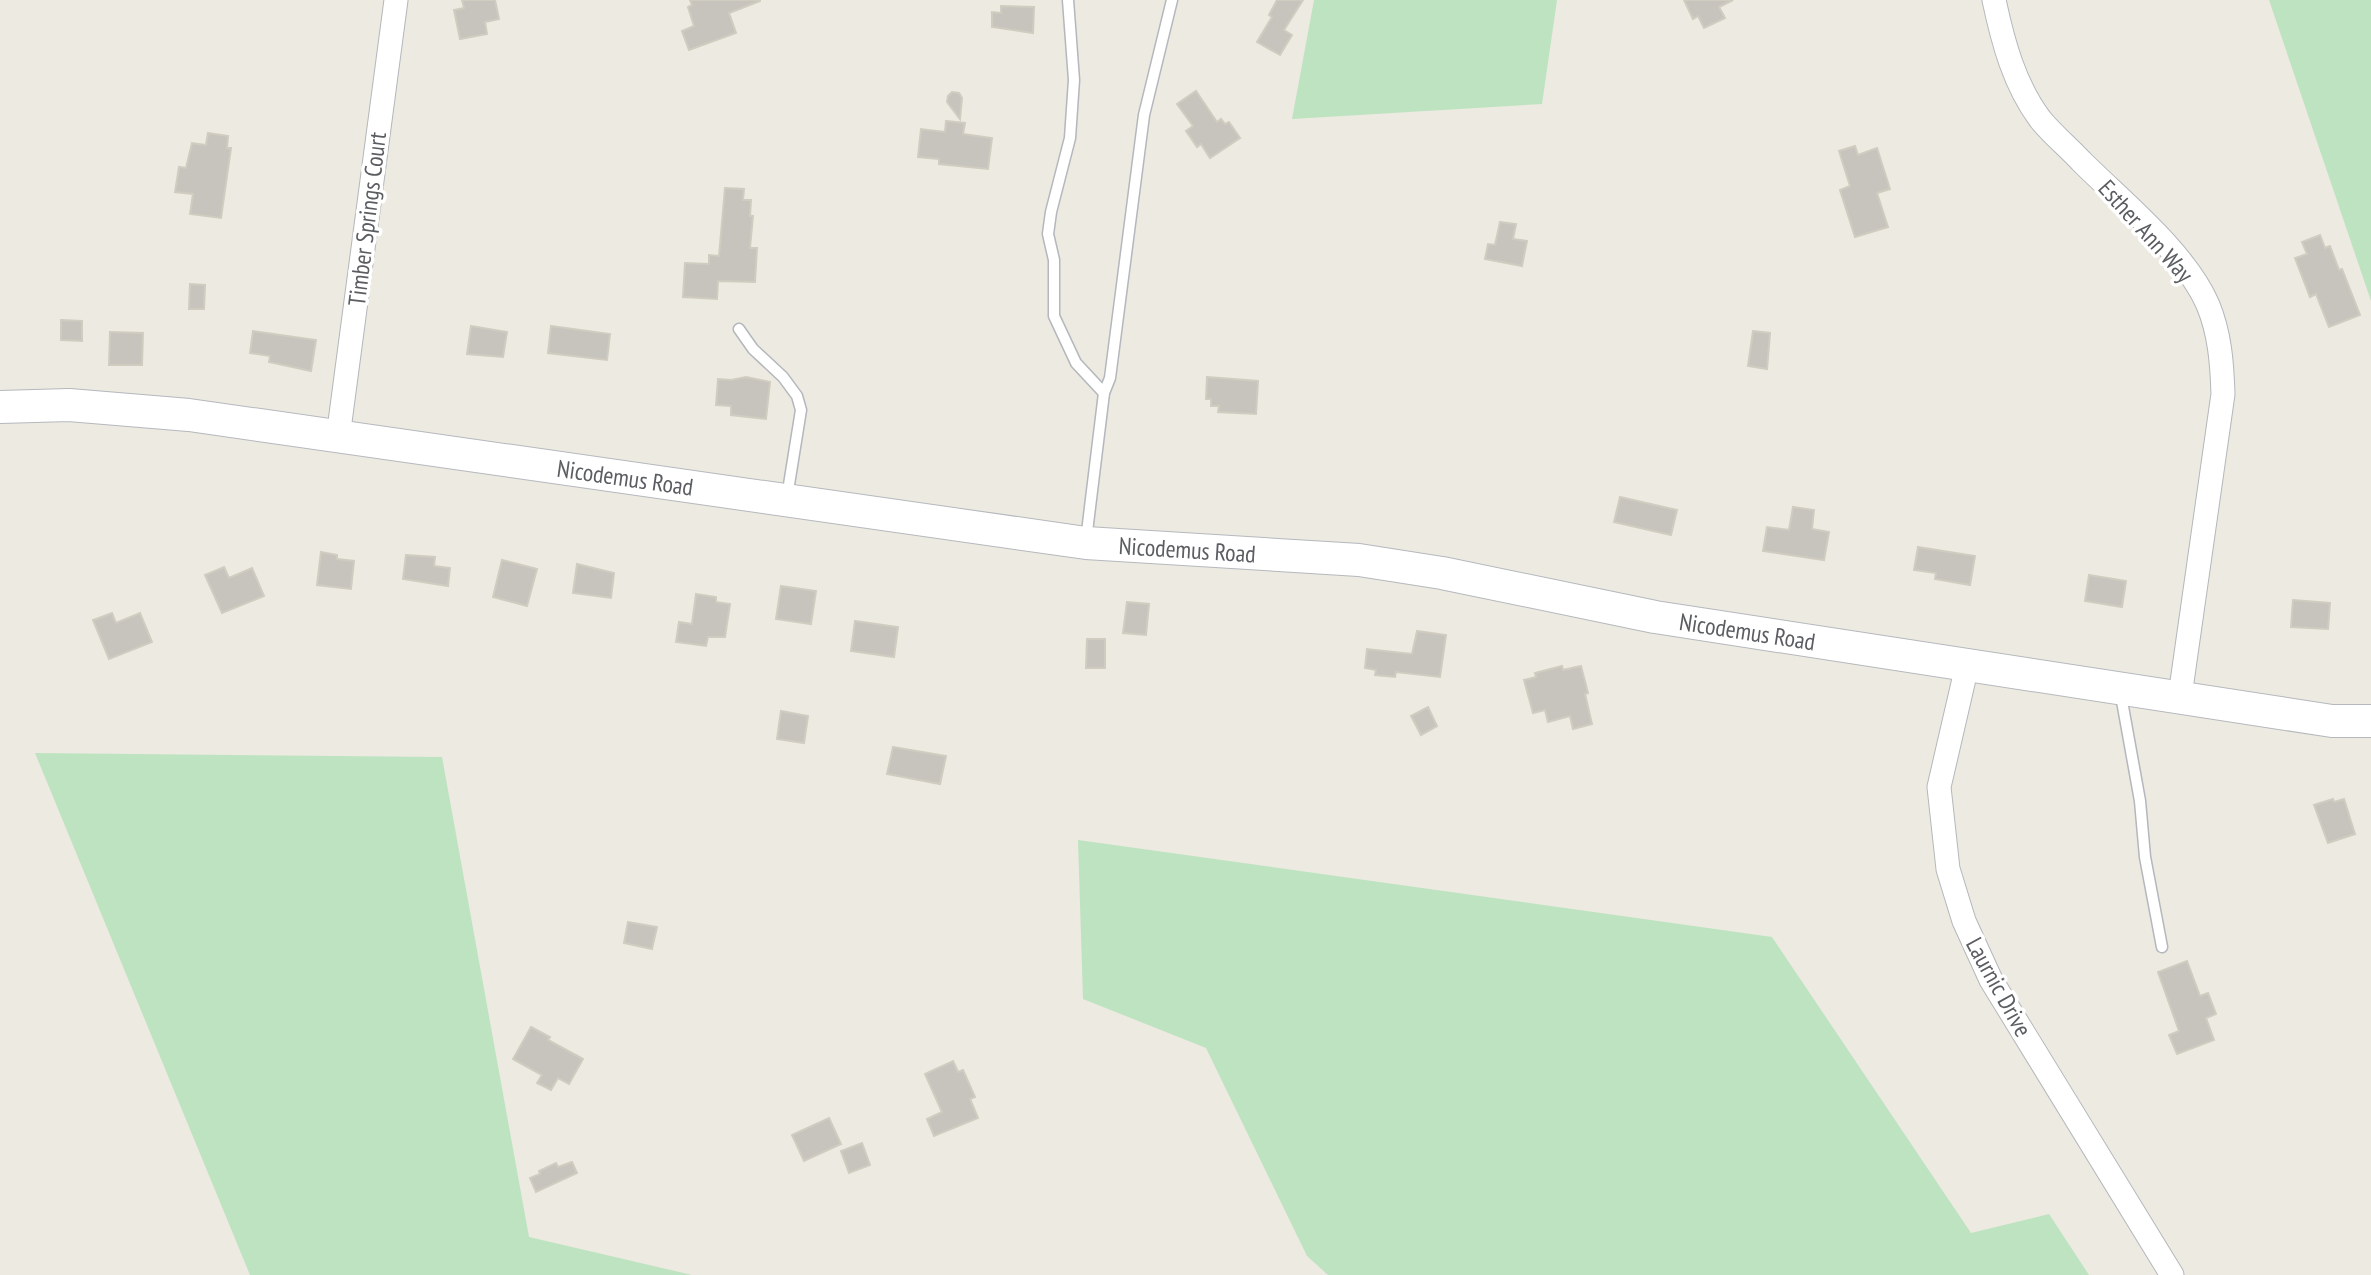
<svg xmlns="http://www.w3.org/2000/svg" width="2371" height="1275" font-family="'PT Sans Narrow',sans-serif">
<rect width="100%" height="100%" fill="#eceae1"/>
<g fill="#bee3c0">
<path d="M1314,0H1557L1542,104L1292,119Z"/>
<path d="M2269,0H2371V301Z"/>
<path d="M35,753L442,757L529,1237L692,1275H250Z"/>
<path d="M1078,840L1772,937L1971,1233L2049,1214L2089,1275H1328L1307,1256L1206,1048L1083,999Z"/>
</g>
<g fill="#c7c4be" stroke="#d0ccc0" stroke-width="2">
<path d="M462,0H495L499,19L485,22L487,34L460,39L454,10L464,8Z"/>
<path d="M690,0H760V1L729,13L736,33L689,50L682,31L694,26L688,7L692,5Z"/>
<path d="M1277,0H1303L1284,30L1292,35L1280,55L1257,42L1272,17L1269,15Z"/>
<path d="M1684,0H1733L1719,7L1725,18L1704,28L1698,16L1693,19Z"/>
<path d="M1001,6L1034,7L1033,33L992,27V12L1001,13Z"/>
<path d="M1196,91L1217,122L1221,119L1225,124L1229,122L1240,138L1210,158L1201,144L1197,147L1186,131L1193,126L1177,104Z"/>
<path d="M952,92L959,93L962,98L960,119L947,102L948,96Z"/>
<path d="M946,121L965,123L963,134L992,138L988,169L939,164V159L918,157L921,129L945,132Z"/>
<path d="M208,133L228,136L227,148H231L221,218L190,214L193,194L175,192L179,167L186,168L192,143L206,145Z"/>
<path d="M1855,146L1858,155L1877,148L1890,189L1877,193L1888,227L1855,237L1840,190L1850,186L1839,151Z"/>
<path d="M725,188L744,189L743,200H751L750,216H753L750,248H757L755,282L718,281L717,299L683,297L685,263L709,264V255L719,256Z"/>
<path d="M1500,222L1516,224L1513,239L1527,241L1522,266L1485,259L1488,244L1495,245Z"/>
<path d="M2320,235L2325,248L2330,246L2339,270L2342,269L2360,315L2329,327L2316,294L2310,297L2295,258L2307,254L2302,242Z"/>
<path d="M190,284L205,285L204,309H189Z"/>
<path d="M61,320L82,321V341L61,340Z"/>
<path d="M471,326L507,332L503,357L467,354Z"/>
<path d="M551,326L610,334L607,360L548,353Z"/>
<path d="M253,331L316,340L311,371L269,362L270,356L250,353Z"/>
<path d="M1753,331L1770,333L1767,369L1748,366Z"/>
<path d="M110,332L143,333L142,365H109Z"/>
<path d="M746,377L770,382L766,419L731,415V406L716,405L718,379L731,380Z"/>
<path d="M1207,377L1258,381L1256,414L1218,412L1219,406H1211V399H1206Z"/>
<path d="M1620,497L1677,510L1671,535L1614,522Z"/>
<path d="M1793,507L1814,510L1812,529L1829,532L1824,560L1763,551L1767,527L1789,530Z"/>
<path d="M1918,547L1975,556L1970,585L1935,579L1936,573L1914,570Z"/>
<path d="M321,552L337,555V559L354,561L351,589L317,585Z"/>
<path d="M406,555L435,557L434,566L450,568L448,586L403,579Z"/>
<path d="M502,560L537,569L527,606L493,597Z"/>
<path d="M577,564L614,573L611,598L573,593Z"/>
<path d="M224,567L229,578L252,568L264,596L222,613L205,575Z"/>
<path d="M2089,575L2126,581L2122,607L2085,601Z"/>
<path d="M781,586L816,591L811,624L776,619Z"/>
<path d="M696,594L716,597V602L730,604L725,637H708L706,646L676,642L679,622L692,624Z"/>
<path d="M2293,600L2330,603L2328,629L2291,627Z"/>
<path d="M1127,602L1149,604L1146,635L1123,633Z"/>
<path d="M112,613L116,623L140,613L152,642L109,659L93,620Z"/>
<path d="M855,621L898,627L894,657L851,651Z"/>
<path d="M1417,631L1446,635L1440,677L1396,672L1395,677L1375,675L1376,670L1365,668L1367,649L1412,654Z"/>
<path d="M1087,639H1105V668H1086Z"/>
<path d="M1562,666L1563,670L1581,666L1588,693L1585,694L1592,724L1573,729L1570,716L1548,722L1545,710L1533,713L1524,680L1536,677L1535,673Z"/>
<path d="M1428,707L1437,726L1421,735L1411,716Z"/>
<path d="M781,711L808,716L804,743L777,739Z"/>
<path d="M893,747L946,756L940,784L887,774Z"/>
<path d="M2333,799L2334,802L2344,799L2355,834L2328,843L2314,805Z"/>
<path d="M628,922L657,927L652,949L624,943Z"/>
<path d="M2187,961L2200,996L2208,993L2216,1014L2206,1018L2214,1040L2177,1054L2169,1035L2179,1031L2158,972Z"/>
<path d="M531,1027L550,1037L548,1040L583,1059L569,1084L558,1078L551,1090L537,1083L542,1075L513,1059Z"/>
<path d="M953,1061L958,1072L963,1070L975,1097L970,1099L978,1118L934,1136L927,1119L942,1112L925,1074Z"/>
<path d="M829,1118L841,1144L804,1161L792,1135Z"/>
<path d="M862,1143L870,1165L849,1173L841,1151Z"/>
<path d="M572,1162L577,1173L536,1192L530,1178L540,1174L539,1171L556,1163L558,1167Z"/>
</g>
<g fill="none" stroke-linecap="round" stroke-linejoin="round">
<g stroke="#b4b7bb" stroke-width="13">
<g id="lane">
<path d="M1068,0L1074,80L1070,138L1051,212L1048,234L1054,260V316L1076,363L1104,393"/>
<path d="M739,329L753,349L783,377L797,396L801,410L787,497"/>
<path d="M1086,540L1104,393L1110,378L1144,115L1172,0"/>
<path d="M2120,690L2140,801L2145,857L2162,947"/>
</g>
</g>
<g stroke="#b4b7bb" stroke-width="25">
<g id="street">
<path d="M1994,0C2003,42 2014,84 2040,119C2052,134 2068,147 2081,161C2122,202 2185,252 2208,305C2220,334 2222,364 2223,394L2180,696"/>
<path d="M338,437L396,0"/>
<path d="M1967,666L1939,787L1948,869L1964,921L1991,980L2172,1275"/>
</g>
</g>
<g stroke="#b5b8bd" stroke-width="34">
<g id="secondary">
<path id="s1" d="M0,407L69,405L189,415L1086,543L1359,560L1442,573L1655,617L2332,721H2371"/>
</g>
</g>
<use href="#lane" stroke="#fff" stroke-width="10"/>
<use href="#street" stroke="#fff" stroke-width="23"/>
<use href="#secondary" stroke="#fff" stroke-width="32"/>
</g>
<g text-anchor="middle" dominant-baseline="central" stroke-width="7" stroke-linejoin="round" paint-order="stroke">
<g font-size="24" fill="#5a5d61" stroke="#fff">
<text transform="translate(367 219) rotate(-83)">Timber Springs Court</text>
<text transform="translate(2146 231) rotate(48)">Esther Ann Way</text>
<text stroke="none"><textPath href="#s1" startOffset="630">Nicodemus Road</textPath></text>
<text stroke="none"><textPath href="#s1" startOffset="1197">Nicodemus Road</textPath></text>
<text stroke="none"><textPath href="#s1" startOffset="1764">Nicodemus Road</textPath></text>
<text transform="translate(1999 987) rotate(61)">Laurnic Drive</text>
</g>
</g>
</svg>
